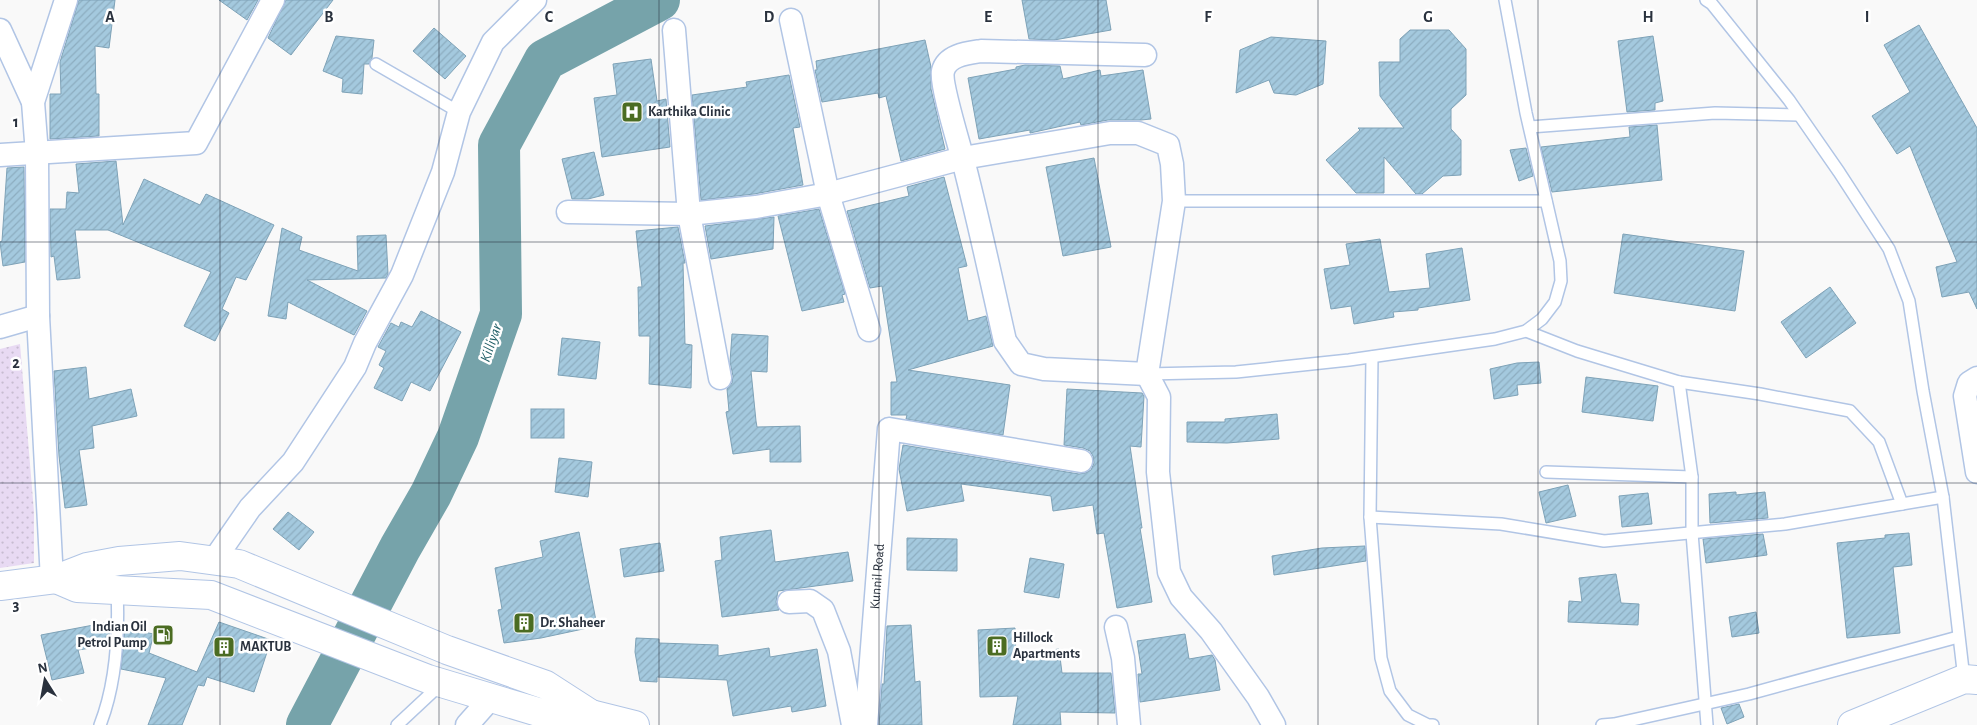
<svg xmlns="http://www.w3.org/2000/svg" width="1977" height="725" font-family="'Alegreya Sans',sans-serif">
<defs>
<pattern id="park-dots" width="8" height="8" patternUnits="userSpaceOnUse" patternTransform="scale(1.25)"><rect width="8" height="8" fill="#e8daf3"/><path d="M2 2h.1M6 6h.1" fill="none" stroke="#c7bcd1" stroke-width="1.8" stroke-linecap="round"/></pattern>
<pattern id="building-hatch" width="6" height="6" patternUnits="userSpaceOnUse" patternTransform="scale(1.25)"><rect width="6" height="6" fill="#a4c9de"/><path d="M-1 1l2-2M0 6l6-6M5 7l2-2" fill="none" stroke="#8dadc0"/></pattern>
</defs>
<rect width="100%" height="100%" fill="#f9f9f9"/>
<path fill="url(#park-dots)" d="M20,344L34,512V563L0,568V349Z"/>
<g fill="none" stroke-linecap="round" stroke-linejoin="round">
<path stroke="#76a3aa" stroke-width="42" d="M307,725L400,548L431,494L458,437L501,314L499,145L545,60L659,0"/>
</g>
<g fill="url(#building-hatch)" stroke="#7ea2b7">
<path d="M79,0H115L109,48L95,46L96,94H99V136L50,139V94H61L60,62Z"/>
<path d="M219,0H258L247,20Z"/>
<path d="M286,0H333L291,55L268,38Z"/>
<path d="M1022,0H1106L1111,30L1054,40L1029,39Z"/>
<path d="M1919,25L1977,128V309L1969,292L1942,297L1936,267L1957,262L1910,146L1897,154L1872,116L1910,92L1884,45Z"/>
<path d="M434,28L466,56L445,79L413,51Z"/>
<path d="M1410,30H1449L1466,49V95L1451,109V129L1461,140V175L1443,176L1422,194H1416L1384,157V193H1356L1326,160L1360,130L1358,128H1404L1380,96L1379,62H1400V39Z"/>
<path d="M336,36L374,40L372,58L369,64H364L362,94L342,92L343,79L323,71Z"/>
<path d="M1653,36L1663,101L1655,103V110L1627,112L1618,41Z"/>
<path d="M1271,37L1326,41L1323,84L1296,95L1274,93L1269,80L1236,93L1240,50Z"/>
<path d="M925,40L931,67V89L945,149L901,161L886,96L879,98L878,93L822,102L815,70H817L816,61Z"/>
<path d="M651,59L657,101L666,99L670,147L602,157L594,98L617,95L613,64Z"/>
<path d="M1025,65L1060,66L1063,79L1100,70L1101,76L1143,70L1151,119L1141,120H1108L1081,125L1080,122L1030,133V130L979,139L968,78L1016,69V67Z"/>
<path d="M789,75L800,127L793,128L803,185L754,194L701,200L692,95L747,87L746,82Z"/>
<path d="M1657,125L1662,180L1552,192L1541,147L1630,137L1629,127Z"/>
<path d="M1526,148L1533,176L1519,181L1510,150Z"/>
<path d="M594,152L604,195L588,199H572L562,159Z"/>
<path d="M1094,158L1111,247L1063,256L1046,167Z"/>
<path d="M116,161L123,225L144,179L200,205L206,194L274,225L246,280L236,277L222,309L229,313L215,341L184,326L211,272L108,230H75L80,278L57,280L54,256L51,257L50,209H66L67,192L79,193L76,164Z"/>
<path d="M24,167L25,262L3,266L0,242L2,241L7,168Z"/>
<path d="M944,177L967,266L958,268L968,321L986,316L993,346L908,370L1010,385L1003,435L906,419L907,415H891V382H897L882,286L870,288L847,211L909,196L907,187Z"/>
<path d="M819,209L845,294L842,295L844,302L802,311L778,216Z"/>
<path d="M774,217L773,249L711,259L705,226Z"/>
<path d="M678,227L685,263H683L685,344L692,345L691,388L649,384L650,336H639L638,287H642L636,231Z"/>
<path d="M282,228L302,237L299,250L358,271L357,236L386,235L388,274L386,278L307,280L367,311L354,335L288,302L286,319L268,316Z"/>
<path d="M1623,234L1744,251L1735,311L1614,293Z"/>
<path d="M1380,239L1389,292L1430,288L1426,254L1462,248L1470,300L1418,308V310L1393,312L1394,317L1354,324L1351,306L1331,309L1324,269L1350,265L1346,244Z"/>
<path d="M1830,287L1856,323L1806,358L1781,322Z"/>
<path d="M421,311L461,332L430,391L411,382L402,401L374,388L384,368L379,365L386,351L378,347L391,323L399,327L401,322L412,327Z"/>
<path d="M732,334L768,336L767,372L751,371L756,421L757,427L800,426L801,462H770V449L733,454L726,412L729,411L727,389L732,383L733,376L730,362Z"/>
<path d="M562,338L600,342L596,379L558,375Z"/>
<path d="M1539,362L1541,383L1517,385L1518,395L1494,399L1490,369L1517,363Z"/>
<path d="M86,367L89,399L131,389L137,416L92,426L94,448L79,450L87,505L65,508L59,456L54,371Z"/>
<path d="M1586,377L1658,386L1653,421L1582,412Z"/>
<path d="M1067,389L1142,393L1144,396L1141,447L1130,446L1142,528H1140L1152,602L1117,608L1104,533L1097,534L1093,505L1053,511L1051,496L961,484L964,501L907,511L899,469L903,445L1079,474L1085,473L1091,470L1094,463L1093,456L1090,451L1083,448L1064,445Z"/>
<rect x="531" y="409" width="33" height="29"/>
<path d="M1277,414L1279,439L1227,443L1187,442V422H1225V419Z"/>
<path d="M559,458L592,462L588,497L555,492Z"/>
<path d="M1568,485L1576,516L1546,523L1539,492Z"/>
<path d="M1736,492V495L1765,492L1768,518L1710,523L1709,494Z"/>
<path d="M1648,493L1652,524L1622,527L1619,496Z"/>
<path d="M288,512L314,532L299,550L273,529Z"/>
<path d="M771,530L775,562L848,552L853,581L778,591L776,602L779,610L722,617L715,561L722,560L720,537Z"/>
<path d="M579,532L597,626L541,638L504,643L498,610L502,609L495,568L543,557L540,541Z"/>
<path d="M1909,533L1912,565L1893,567L1900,633L1847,638L1837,543L1885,538V535Z"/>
<path d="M1763,534L1767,555L1706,563L1703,539Z"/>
<path d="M907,538L957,539V571L907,570Z"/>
<path d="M660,543L664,571L624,577L620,549Z"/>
<path d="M1365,546L1366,561L1274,575L1272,556L1322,548Z"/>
<path d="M1030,558L1064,564L1059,598L1024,592Z"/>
<path d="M1616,574L1621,603L1639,604L1638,625L1568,622L1569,601L1582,602L1579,578Z"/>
<path d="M1756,612L1759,633L1732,637L1729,617Z"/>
<path d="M219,622L271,640L254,692L207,677L204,686L198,685L182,725H148L166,678L121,669L125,628L158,635L153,637L149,653L197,672Z"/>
<path d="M104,623L110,625L109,645L78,650L84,673L52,680L41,635Z"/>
<path d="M911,625L915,682L920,681L922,725H879L882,684H884L887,626Z"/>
<path d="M1015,628L1016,655L1059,649L1062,673H1111L1115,713L1060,712L1061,725H1013L1018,696L980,697L978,630Z"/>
<path d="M1185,634L1189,659L1212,655L1215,660L1220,690L1140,702L1138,674H1142L1137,641Z"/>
<path d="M636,638L659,639V643L718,645V656L769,648L770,657L817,649L826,706L792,712L791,706L733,716L727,680L657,677V682L640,681L635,652Z"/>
<path d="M1739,704L1744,717L1727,724L1721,708Z"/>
</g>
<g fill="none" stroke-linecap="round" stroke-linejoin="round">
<g stroke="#b1c5e5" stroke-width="14">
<g id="service">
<path d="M1706,0L1712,4L1789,100L1839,172L1889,249L1909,301L1923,391L1943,497L1964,679"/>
<path d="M376,64L459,112"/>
<path d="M1530,127L1715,113L1799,115"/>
<path d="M1174,201H1546"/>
<path d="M1526,331L1577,351L1679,382L1760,394L1850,411L1879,442L1902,504"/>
<path d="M1372,357L1370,517L1381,658L1390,691L1408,715L1428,725H1433"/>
<path d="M1147,374L1236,372L1349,360L1495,339L1526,331L1542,319L1555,302L1561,281L1560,261L1526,113L1505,0"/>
<path d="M1679,382L1692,477V533L1707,725"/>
<path d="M1546,472L1692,477"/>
<path d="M1370,517L1501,524L1604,541L1785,524L1943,497"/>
<path d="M100,725C116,684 119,633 117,589"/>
<path d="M397,725L441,684"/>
<path d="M1602,725L1614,724L1749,694L1958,637"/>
</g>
</g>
<g stroke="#b1c5e5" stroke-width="25">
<g id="minor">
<path d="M791,20L828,194L869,330"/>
<path d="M0,30L33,102"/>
<path d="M674,30L689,214L720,378"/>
<path d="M1145,55L981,51C968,53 947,55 943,71C940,82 958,141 962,156C978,217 991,279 1005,341L1021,364L1044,369L1147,374"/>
<path d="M0,155L196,143L273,0"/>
<path d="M568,212L689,214L756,207L828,194L963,158L1110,133H1138L1168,145L1172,164L1174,201L1147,374L1159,397L1158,472L1169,572L1181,597L1211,631L1258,697L1274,725"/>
<path d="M0,327L38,316"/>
<path d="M1977,378L1969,383L1965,396L1977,472"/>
<path d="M214,560L250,508L293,462L355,367L365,343L402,275L443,172L459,112L493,42L535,0"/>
<path d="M52,580L38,316L37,154L33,102L66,0"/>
<path d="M789,602L810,601L823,610L839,651L853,725"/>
<path d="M1116,627L1123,658L1129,725"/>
<path d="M467,725L491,698"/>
<path id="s1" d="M866,725L889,429L1081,461"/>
</g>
</g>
<g stroke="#b1c5e5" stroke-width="30">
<g id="secondary">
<path d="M56,579L77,588L211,595L428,679L538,712L591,714L635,725"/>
<path d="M0,586L56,579L87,567L119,561L180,556L239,564L447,650L546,685L591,714"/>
<path d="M1852,725L1964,679L1977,680"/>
</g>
</g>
<use href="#service" stroke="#fff" stroke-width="11"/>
<use href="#minor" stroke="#fff" stroke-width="22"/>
<use href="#secondary" stroke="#fff" stroke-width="28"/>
</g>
<path fill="none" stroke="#2a323e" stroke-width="1" stroke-opacity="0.55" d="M220,0V725M439,0V725M659,0V725M879,0V725M1098,0V725M1318,0V725M1538,0V725M1757,0V725M0,242H1977M0,483H1977"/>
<defs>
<g id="hospital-square" transform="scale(1.125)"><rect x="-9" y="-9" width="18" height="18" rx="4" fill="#4b6c22" stroke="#fff"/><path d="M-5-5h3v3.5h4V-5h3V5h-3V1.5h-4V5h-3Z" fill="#fff"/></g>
<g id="building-square" transform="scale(1.125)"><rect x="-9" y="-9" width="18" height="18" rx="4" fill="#4b6c22" stroke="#fff"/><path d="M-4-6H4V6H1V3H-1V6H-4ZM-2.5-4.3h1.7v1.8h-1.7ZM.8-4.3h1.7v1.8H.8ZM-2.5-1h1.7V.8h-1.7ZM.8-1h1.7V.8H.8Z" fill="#fff"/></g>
<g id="fuel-square" transform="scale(1.125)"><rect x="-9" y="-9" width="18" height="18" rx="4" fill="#4b6c22" stroke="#fff"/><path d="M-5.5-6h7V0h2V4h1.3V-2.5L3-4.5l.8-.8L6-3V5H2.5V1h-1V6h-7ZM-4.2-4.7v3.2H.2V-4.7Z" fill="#fff"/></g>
</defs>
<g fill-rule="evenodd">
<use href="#hospital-square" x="632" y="112"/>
<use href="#building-square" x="524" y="623"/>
<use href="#fuel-square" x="163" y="635"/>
<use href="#building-square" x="997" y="646"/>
<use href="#building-square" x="224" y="647"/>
</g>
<g text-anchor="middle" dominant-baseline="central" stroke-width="5" stroke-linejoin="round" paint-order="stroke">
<g font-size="14" font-weight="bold" fill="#2a323e" stroke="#fff" text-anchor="start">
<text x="648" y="112">Karthika Clinic</text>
<text x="540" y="623">Dr. Shaheer</text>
<text x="147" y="627" text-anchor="end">Indian Oil<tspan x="147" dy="16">Petrol Pump</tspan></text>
<text x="1013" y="638">Hillock<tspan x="1013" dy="16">Apartments</tspan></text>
<text x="240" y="647">MAKTUB</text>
</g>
<g font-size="14" fill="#2a323e" stroke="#fff">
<text stroke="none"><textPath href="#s1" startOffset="149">Kunnil Road</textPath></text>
</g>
<g font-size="15" font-style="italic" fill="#215f67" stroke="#fff">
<text transform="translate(491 343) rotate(-71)">Killiyar</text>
</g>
</g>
<g font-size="16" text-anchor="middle" font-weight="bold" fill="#2a323e" stroke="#fff" stroke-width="5" stroke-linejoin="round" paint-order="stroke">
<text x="110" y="22">A</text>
<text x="329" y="22">B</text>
<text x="549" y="22">C</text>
<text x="769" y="22">D</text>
<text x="988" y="22">E</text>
<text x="1208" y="22">F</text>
<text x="1428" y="22">G</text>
<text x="1648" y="22">H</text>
<text x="1867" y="22">I</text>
<text x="16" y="127">1</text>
<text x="16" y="368">2</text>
<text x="16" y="610">3</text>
</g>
<g transform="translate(45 680) rotate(349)" stroke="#ffffff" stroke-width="4" paint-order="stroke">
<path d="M0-4L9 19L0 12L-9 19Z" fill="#2a323e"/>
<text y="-8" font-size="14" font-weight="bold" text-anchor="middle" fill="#2a323e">N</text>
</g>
</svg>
